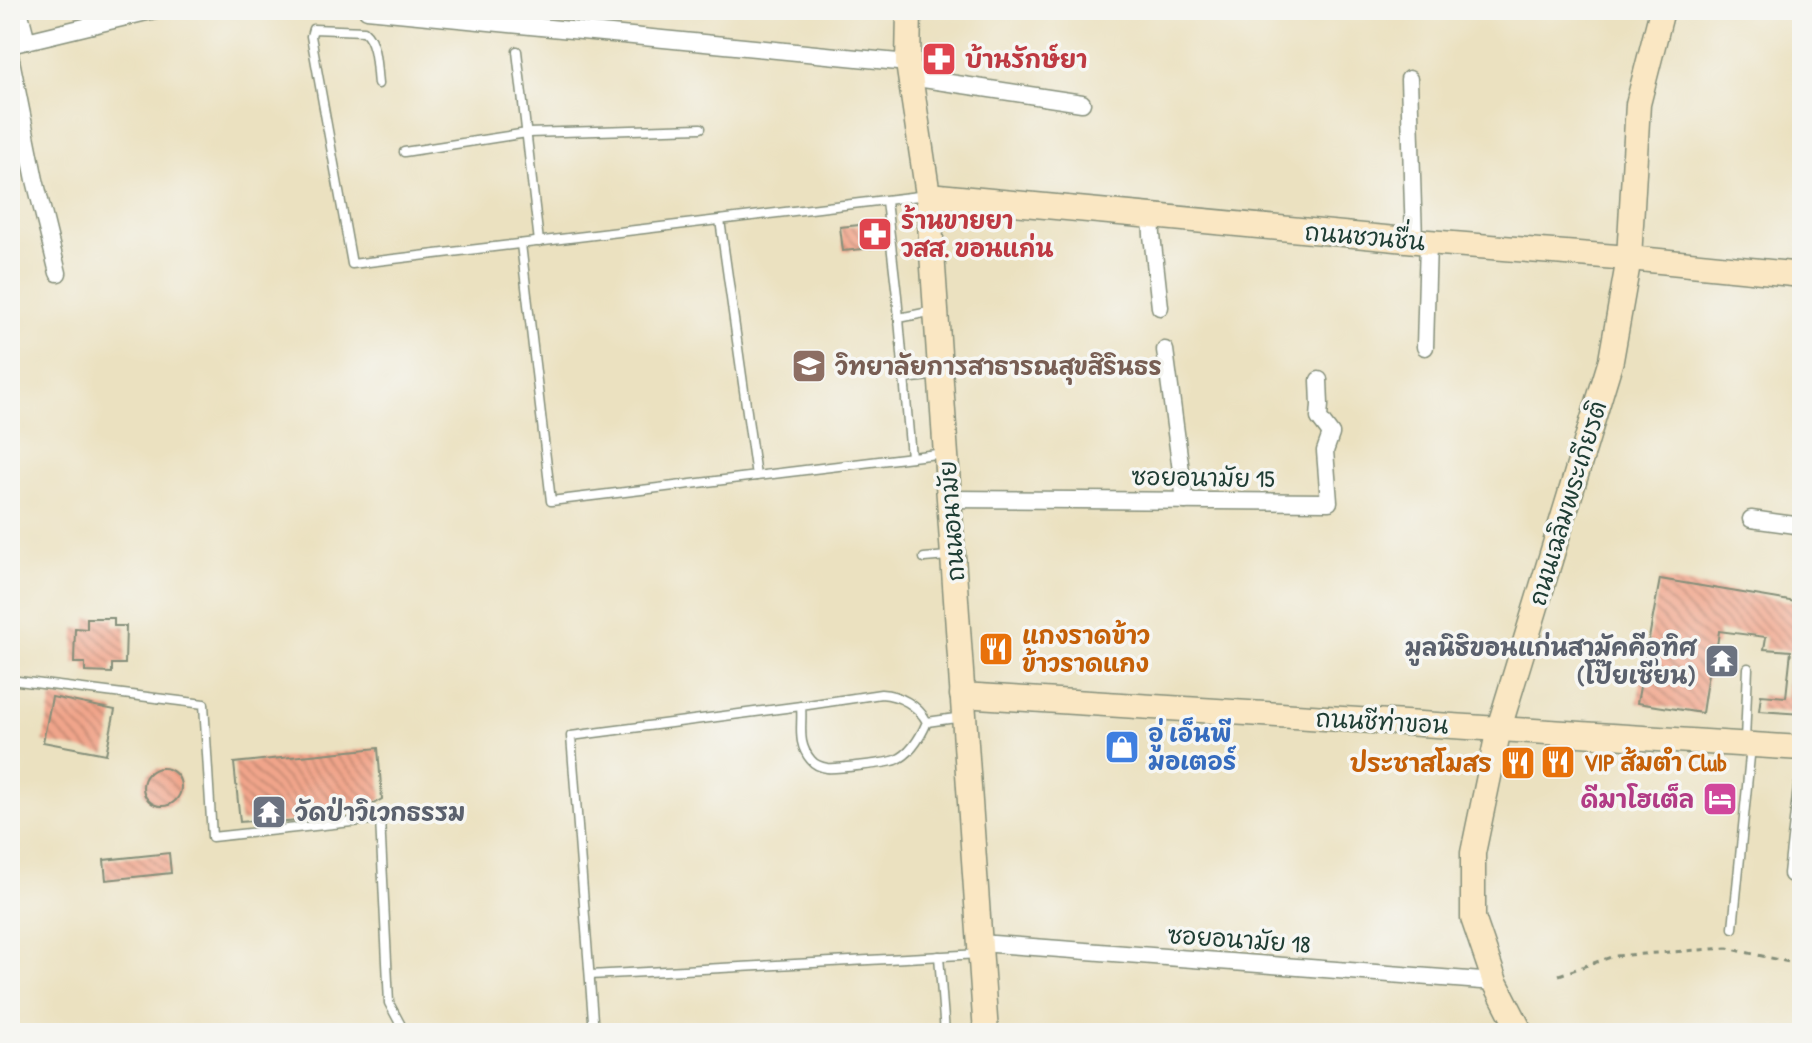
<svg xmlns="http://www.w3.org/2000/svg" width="1812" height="1043" font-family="'Patrick Hand','Playpen Sans Thai',sans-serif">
<defs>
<pattern id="building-back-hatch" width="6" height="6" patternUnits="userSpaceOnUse" patternTransform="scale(2)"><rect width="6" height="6" fill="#f1a58b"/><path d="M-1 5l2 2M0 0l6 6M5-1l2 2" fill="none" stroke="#c38872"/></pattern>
</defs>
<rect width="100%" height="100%" fill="#f6f6f2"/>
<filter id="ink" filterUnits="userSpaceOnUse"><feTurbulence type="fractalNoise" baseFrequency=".0125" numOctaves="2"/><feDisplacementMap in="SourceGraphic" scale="16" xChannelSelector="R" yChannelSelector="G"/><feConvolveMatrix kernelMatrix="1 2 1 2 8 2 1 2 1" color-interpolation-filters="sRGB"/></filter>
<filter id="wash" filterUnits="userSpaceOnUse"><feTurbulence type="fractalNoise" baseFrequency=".006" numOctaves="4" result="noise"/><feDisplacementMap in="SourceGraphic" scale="32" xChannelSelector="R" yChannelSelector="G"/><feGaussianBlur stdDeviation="1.8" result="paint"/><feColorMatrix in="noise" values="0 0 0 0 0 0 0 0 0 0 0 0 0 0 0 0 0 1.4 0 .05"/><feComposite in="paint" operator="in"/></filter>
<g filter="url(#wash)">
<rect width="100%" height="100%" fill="#ebe1c0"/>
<g id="blocks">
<g fill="url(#building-back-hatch)">
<path d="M880,223L883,247L843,251L840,227Z"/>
<path d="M1660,579L1802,603V714L1759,711L1761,695L1786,697L1791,651L1764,649L1766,637L1719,631L1717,646L1712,647L1702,713L1637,703Z"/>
<path d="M87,618H114V626H126L125,664H112V673L85,672V663H74L75,628L87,629Z"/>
<path d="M52,697L115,710L106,754L43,742Z"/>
<path d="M378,748L382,799L366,808L349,806V812L297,817V821L264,824V820L240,822L234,763Z"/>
<circle cx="162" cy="787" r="19"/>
<path d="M169,853L171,873L106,880L104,860Z"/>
</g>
</g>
</g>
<g filter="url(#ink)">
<use href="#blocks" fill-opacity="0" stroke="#858f7a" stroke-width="2"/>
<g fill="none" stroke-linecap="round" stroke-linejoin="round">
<g stroke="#858f7a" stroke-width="11">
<g id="lane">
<path d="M517,51L539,242"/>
<path d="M378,84C376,68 377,42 364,31L313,29L311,36L352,264L927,195"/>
<path d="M404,152L527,133L701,128"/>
<path d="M886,201L897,296L911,457"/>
<path d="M720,220L756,476"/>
<path d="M521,244L551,501L945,453"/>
<path d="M899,318L934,311"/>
<path d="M904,379L939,375"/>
<path d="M924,558L948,556"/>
<path d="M10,680L204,704L212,837L380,819L389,1003L405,1033"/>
<path d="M881,694C899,695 918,705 927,722C921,736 911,754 896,760C889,763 835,769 827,768C821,767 815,765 811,760C796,742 803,726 801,706Z"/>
<path d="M927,722L963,717"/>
<path d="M1745,740L1748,668"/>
<path d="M1733,928L1751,746"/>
<path d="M939,956L945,1033"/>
<path d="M590,975L980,954"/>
<path d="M594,1033L571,736L801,706"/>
</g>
</g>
<g stroke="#858f7a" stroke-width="19">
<g id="street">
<path d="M19,10L27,41"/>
<path d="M367,10L908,63"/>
<path d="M10,45L155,10"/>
<path d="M10,55L35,180L58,273"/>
<path d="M910,77L1082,103"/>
<path d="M1409,79L1414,240"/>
<path d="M1151,215L1152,235L1160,307"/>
<path d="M1425,347L1428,242"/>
<path d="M1165,350L1185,501"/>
<path d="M949,499L1329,502L1325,451L1331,434L1319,418L1320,405L1319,380"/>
<path d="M1751,519L1802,526"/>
<path d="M1802,787L1792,874L1802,875"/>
<path d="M980,943L1495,982"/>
</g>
</g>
<g stroke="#858f7a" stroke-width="27">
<g id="secondary">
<path d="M909,10L908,63L928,195L986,1033"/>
<path d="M928,195L1428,242L1629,258L1802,275"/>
<path d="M962,695L1802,748"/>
<path d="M1521,1033L1495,982L1473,918V853L1499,728L1611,360L1629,258L1638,104L1662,10"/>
</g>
</g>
<path stroke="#858f7a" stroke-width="3" stroke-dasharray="6 6" stroke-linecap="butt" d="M1559,975L1614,956L1727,948L1802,965"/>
<use href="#lane" stroke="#fff" stroke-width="8"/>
<use href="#street" stroke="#fff" stroke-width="16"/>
<use href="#secondary" stroke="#fae7c3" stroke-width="24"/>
</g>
</g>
<defs>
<g id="pharmacy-square" transform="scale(1.8)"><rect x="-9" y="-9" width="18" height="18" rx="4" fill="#e0444e" stroke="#f6f6f2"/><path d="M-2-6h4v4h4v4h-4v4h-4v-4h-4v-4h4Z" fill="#fff"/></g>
<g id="university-square" transform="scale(1.8)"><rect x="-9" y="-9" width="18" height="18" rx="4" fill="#8d6e63" stroke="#f6f6f2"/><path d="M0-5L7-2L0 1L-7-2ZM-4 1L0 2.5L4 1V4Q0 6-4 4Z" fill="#fff"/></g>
<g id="restaurant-square" transform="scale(1.8)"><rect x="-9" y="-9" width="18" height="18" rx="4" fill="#e8710a" stroke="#f6f6f2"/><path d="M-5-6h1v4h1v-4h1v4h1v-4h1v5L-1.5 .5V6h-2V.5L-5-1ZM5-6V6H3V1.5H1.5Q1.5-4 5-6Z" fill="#fff"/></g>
<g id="temple-square" transform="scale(1.8)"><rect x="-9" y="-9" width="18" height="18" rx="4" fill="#6b7280" stroke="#f6f6f2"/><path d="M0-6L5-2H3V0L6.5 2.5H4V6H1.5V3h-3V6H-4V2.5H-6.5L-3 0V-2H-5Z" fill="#fff"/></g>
<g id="shop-square" transform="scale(1.8)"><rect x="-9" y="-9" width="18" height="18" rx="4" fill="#3f7fe0" stroke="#f6f6f2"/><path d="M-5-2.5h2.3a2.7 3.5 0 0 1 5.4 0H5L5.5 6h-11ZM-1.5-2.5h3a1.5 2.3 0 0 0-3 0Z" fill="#fff"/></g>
<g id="hotel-square" transform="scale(1.8)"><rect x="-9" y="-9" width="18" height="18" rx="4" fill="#d1479c" stroke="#f6f6f2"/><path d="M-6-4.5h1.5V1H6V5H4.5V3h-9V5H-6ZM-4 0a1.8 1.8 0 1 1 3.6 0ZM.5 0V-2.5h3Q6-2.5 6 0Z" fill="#fff"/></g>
</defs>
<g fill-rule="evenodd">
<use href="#pharmacy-square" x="939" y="59"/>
<use href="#pharmacy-square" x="875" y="234"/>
<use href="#university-square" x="809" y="366"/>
<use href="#restaurant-square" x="996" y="649"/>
<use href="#temple-square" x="1722" y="661"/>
<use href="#shop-square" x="1122" y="747"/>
<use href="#restaurant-square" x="1558" y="762"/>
<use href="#restaurant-square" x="1518" y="763"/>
<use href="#hotel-square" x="1720" y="799"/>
<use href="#temple-square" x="269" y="812"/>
</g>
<g text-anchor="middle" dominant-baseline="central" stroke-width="7" stroke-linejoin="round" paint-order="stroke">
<g font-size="24" font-weight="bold" fill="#be3a42" stroke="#f6f6f2" text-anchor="start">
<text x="965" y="59">บ้านรักษ์ยา</text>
<text x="901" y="220">ร้านขายยา<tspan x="901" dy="28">วสส. ขอนแก่น</tspan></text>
</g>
<g font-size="24" fill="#1f3d34" stroke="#f6f6f2">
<text transform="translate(1365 236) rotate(5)">ถนนชวนชื่น</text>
<text transform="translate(1203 477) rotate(1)">ซอยอนามัย 15</text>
<text transform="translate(1567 503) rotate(-73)">ถนนเฉลิมพระเกียรติ</text>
<text transform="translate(951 521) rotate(-94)">ถนนอนามัย</text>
<text transform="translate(1382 721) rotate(3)">ถนนชีท่าขอน</text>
<text transform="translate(1239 939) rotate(4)">ซอยอนามัย 18</text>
</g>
<g font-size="24" font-weight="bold" fill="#785e54" stroke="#f6f6f2" text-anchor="start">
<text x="835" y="366">วิทยาลัยการสาธารณสุขสิรินธร</text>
</g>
<g font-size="24" font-weight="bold" fill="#c56008" stroke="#f6f6f2" text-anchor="start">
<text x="1022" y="635">แกงราดข้าว<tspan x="1022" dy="28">ข้าวราดแกง</tspan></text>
<text x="1584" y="762">VIP ส้มตำ Club</text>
<text x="1492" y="763" text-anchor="end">ประชาสโมสร</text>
</g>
<g font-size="24" font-weight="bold" fill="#5b616d" stroke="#f6f6f2" text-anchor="end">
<text x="1696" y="647">มูลนิธิขอนแก่นสามัคคีอุทิศ<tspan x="1696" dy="28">(โป๊ยเซียน)</tspan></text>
<text x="295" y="812" text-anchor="start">วัดป่าวิเวกธรรม</text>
</g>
<g font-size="24" font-weight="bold" fill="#366cbe" stroke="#f6f6f2" text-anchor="start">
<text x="1148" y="733">อู่ เอ็นพี<tspan x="1148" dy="28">มอเตอร์</tspan></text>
</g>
<g font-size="24" font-weight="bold" fill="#b23c85" stroke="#f6f6f2" text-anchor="end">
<text x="1694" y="799">ดีมาโฮเต็ล</text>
</g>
</g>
<rect width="1812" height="1043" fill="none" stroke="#f6f6f2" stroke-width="40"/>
</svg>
